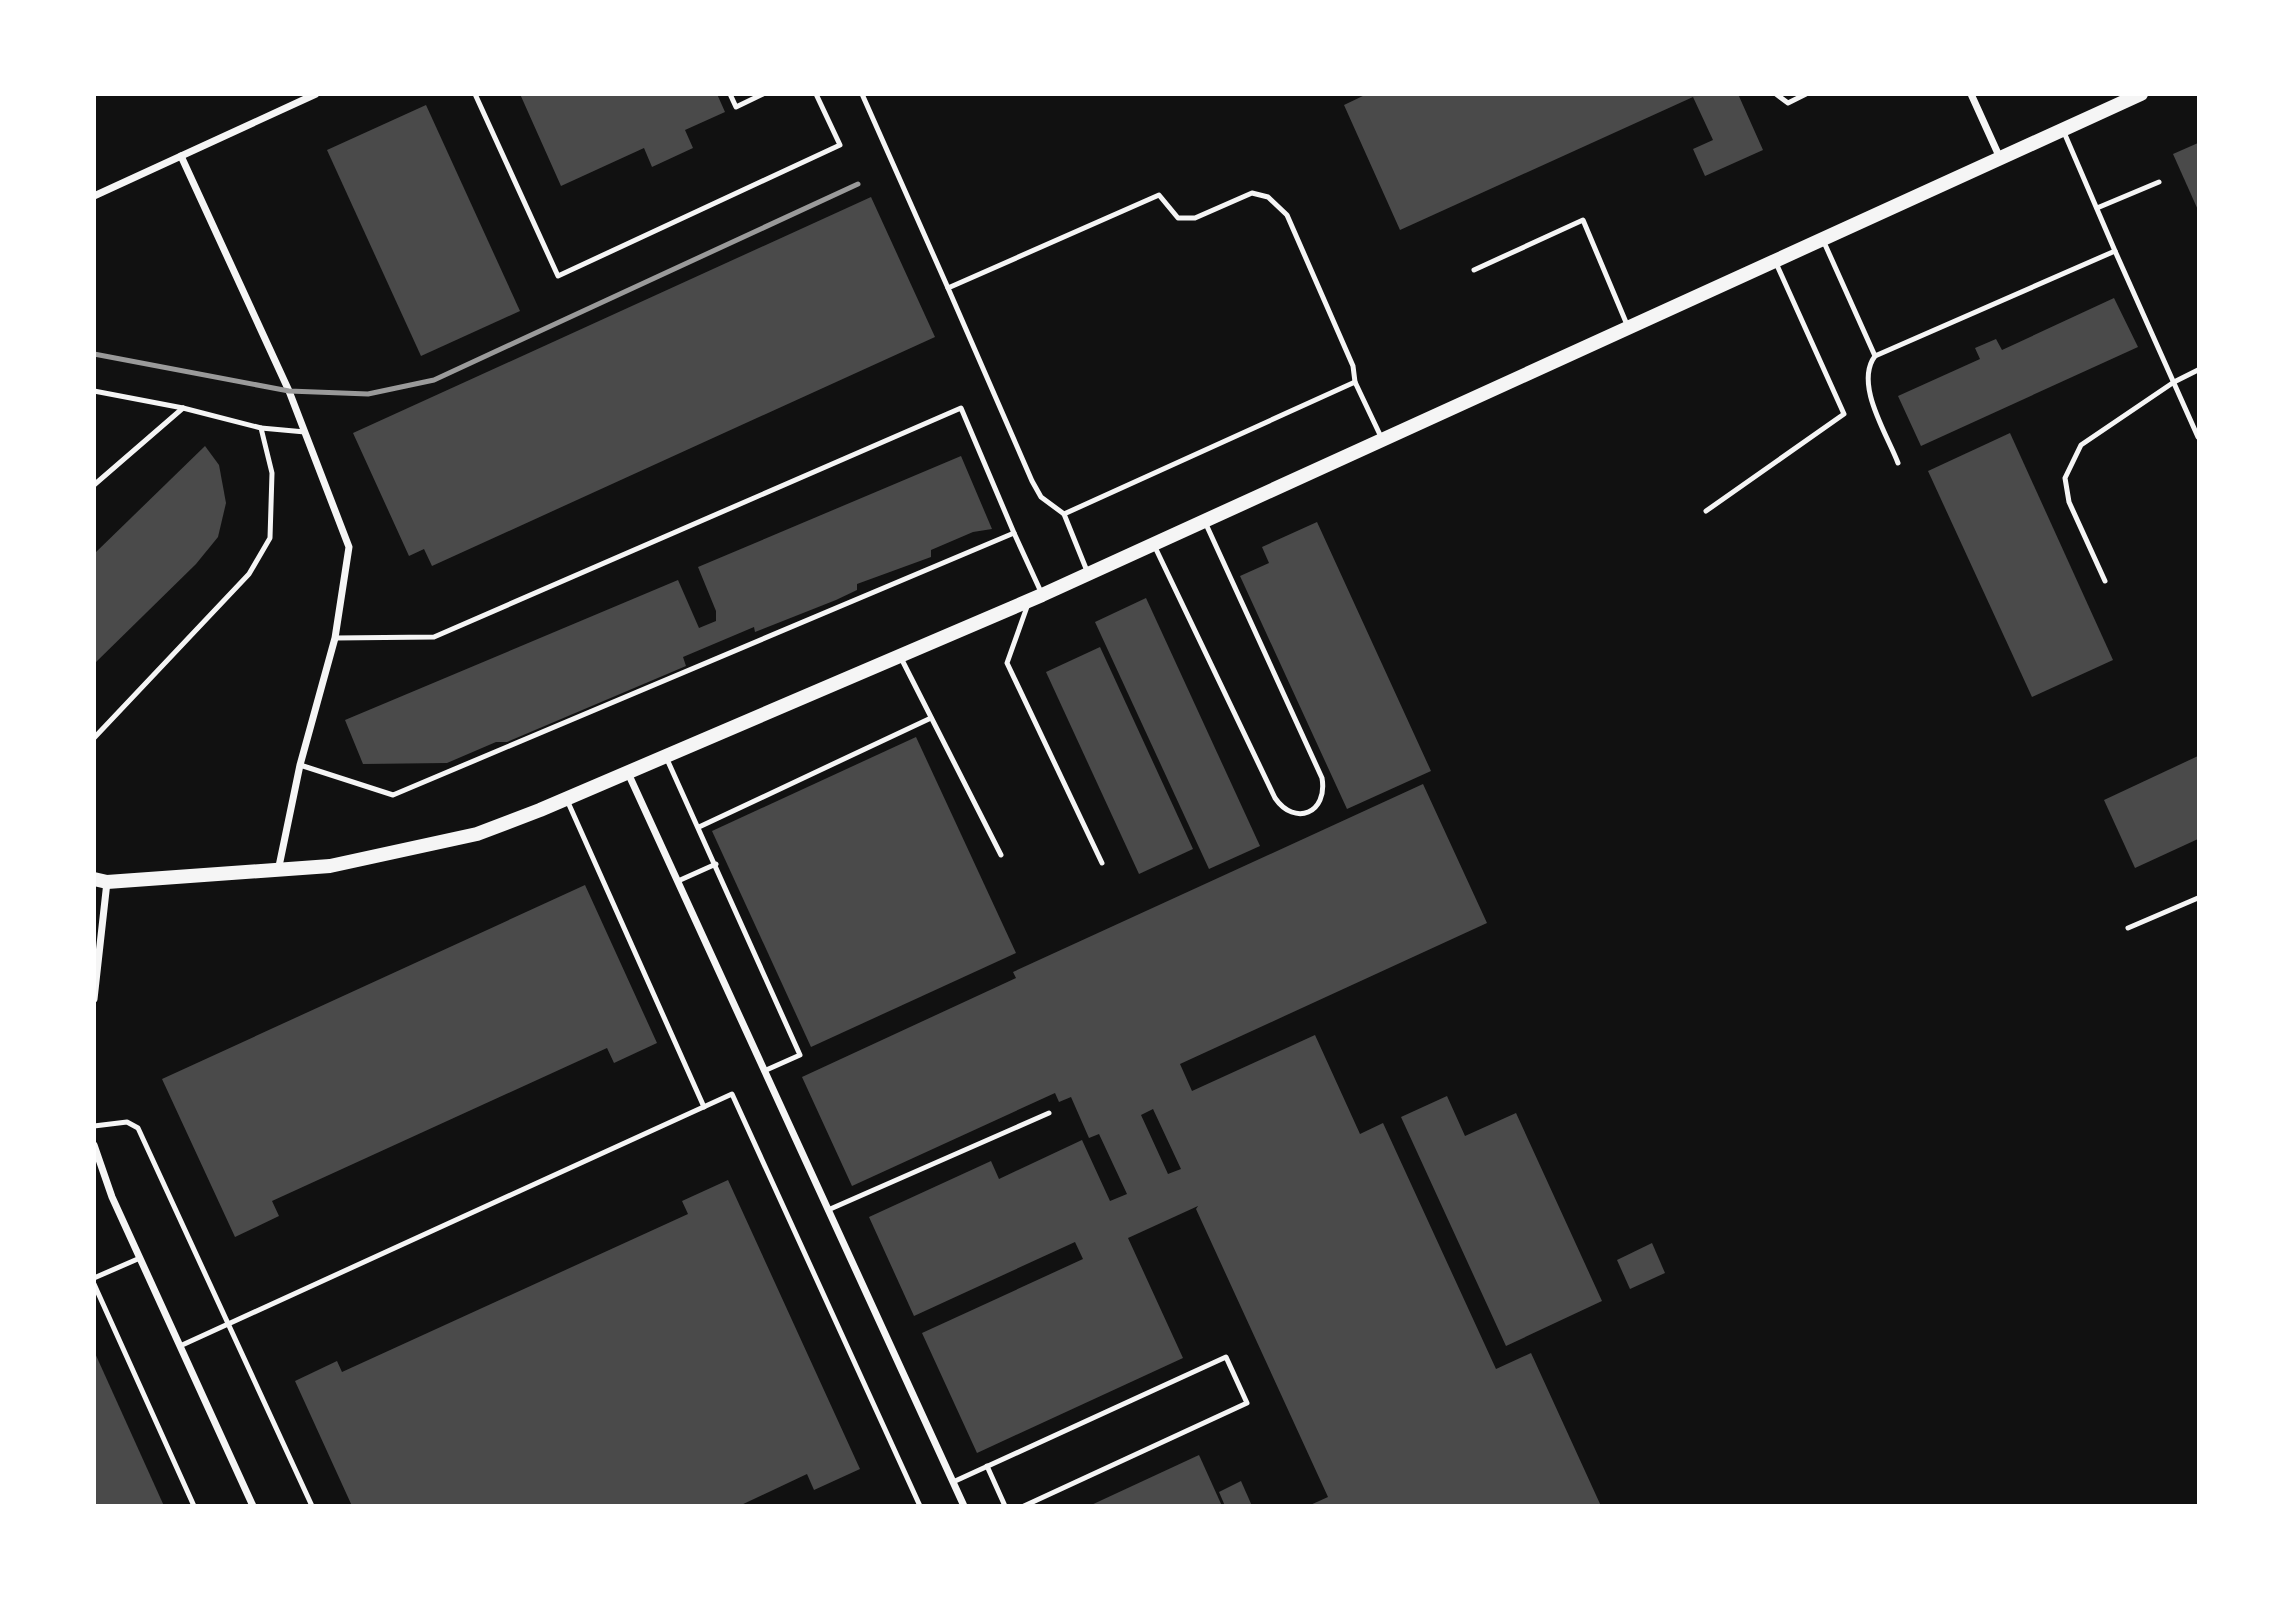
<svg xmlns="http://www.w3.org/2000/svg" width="2293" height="1600" font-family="'Nunito Sans',sans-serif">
<rect width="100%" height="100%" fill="#111"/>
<g fill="#4a4a4a" fill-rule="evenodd">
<path d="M520,94H717L725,112L685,130L693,148L652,167L644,148L561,186Z"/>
<path d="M1367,94H1738L1763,150L1705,176L1693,149L1713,140L1693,97L1400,230L1344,105Z"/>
<path d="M426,105L520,311L421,356L327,150Z"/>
<path d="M2198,143V210L2173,154Z"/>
<path d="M871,197L935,337L432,566L424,549L409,556L353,433Z"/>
<path d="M2114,298L2138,347L1921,446L1898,396L1980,359L1975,348L1996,339L2002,350Z"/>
<path d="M2010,433L2113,660L2032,697L1928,471Z"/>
<path d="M205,446L219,465L226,503L218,537L196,564L94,664V554Z"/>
<path d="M961,456L992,529L973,532L931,550V557L857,584V590L836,600L755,632L754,627L683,657L686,666L507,742H496L447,763L363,764L345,720L678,580L699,628L716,621V611L698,567Z"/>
<path d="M1317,522L1431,771L1347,809L1240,576L1269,563L1262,547Z"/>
<path d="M1146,598L1260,846L1209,869L1095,622Z"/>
<path d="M1100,647L1193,849L1139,874L1046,672Z"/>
<path d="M916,737L1016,953L811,1047L712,831Z"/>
<path d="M2198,756V839L2135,868L2104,800Z"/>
<path d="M1423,784L1487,923L1180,1064L1192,1091L1315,1035L1360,1134L1383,1123L1496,1369L1531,1353L1601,1506H1308L1328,1497L1196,1209L1198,1206L1128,1238L1183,1358L977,1453L922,1333L1083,1259L1075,1242L914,1316L869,1217L991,1161L999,1179L1082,1140L1110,1201L1127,1194L1099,1134L1089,1138L1071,1097L1059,1102L1055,1093L852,1186L802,1077L1016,978L1013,972ZM1153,1109L1181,1169L1168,1174L1141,1115Z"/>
<path d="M585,885L657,1043L614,1063L607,1048L272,1201L279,1216L235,1237L162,1079Z"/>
<path d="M1447,1096L1465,1136L1516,1113L1602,1301L1506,1346L1401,1117Z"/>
<path d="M728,1180L860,1469L814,1490L807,1474L739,1506H352L295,1381L337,1361L342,1372L688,1214L682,1201Z"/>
<path d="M1652,1243L1665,1273L1630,1289L1617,1260Z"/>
<path d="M94,1351L164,1506H94Z"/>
<path d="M1199,1455L1222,1506H1089Z"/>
<path d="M1241,1481L1252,1506H1225L1219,1492Z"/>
</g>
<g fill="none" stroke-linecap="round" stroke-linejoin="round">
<g stroke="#f5f5f5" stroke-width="5">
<path d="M475,94L558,276L840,145L816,94"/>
<path d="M730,94L736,107L763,94"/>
<path d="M862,94L948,288"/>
<path d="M1776,94L1788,103L1806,94"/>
<path d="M2097,208L2159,182"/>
<path d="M1823,240L1875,356L2115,251L2063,130"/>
<path d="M2115,251L2198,437"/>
<path d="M1474,270L1583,220L1628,327"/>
<path d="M1875,356C1854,384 1887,434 1898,463"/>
<path d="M94,391L183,408L261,428L272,473L270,538L249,574L94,738"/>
<path d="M261,428L305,432"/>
<path d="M94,485L183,408"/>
<path d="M1706,511L1844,414L1776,263"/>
<path d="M1064,514L1041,497L1032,481L948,288L1159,195L1178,218H1195L1252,193L1268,197L1287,215L1353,366L1355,382"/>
<path d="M1014,533L1041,592"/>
<path d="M1154,545L1275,798C1295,827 1328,813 1322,778L1205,522"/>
<path d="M1087,571L1064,514L1355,382L1382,439"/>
<path d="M2105,581L2069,502L2065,478L2081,445L2174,382L2198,370"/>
<path d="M1028,604L1007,663L1102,863"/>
<path d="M900,656L1001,855"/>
<path d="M666,757L800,1055L764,1071"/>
<path d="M300,765L393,795L1014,533L961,408L434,637L335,638"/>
<path d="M567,800L704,1107"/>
<path d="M699,827L931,718"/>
<path d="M678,881L716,864"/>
<path d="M2128,928L2198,898"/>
<path d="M94,1126L127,1122L138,1128L312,1506"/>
<path d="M828,1210L1049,1113"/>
<path d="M94,1278L140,1258"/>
<path d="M94,1284L194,1506"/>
<path d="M180,1346L732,1094L920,1506"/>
<path d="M987,1466L1005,1506"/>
<path d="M953,1482L1226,1357L1247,1403L1024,1506"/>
</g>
<g stroke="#f5f5f5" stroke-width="7">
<path d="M1971,94L2000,158"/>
<path d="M181,156L289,391L349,547L335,638L300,765L278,871"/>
<path d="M94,196L316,94"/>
<path d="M628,773L964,1506"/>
<path d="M94,999L107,882"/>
<path d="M94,1145L112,1197L253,1506"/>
</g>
<path stroke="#f5f5f5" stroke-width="14" d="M94,879L107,882L330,866L477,834L540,810L1042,595L2141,94"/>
<path stroke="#9a9a9a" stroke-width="5" d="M94,354L289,391L368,394L434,380L858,184"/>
</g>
<rect width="2293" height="1600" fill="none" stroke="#ffffff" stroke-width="192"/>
</svg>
